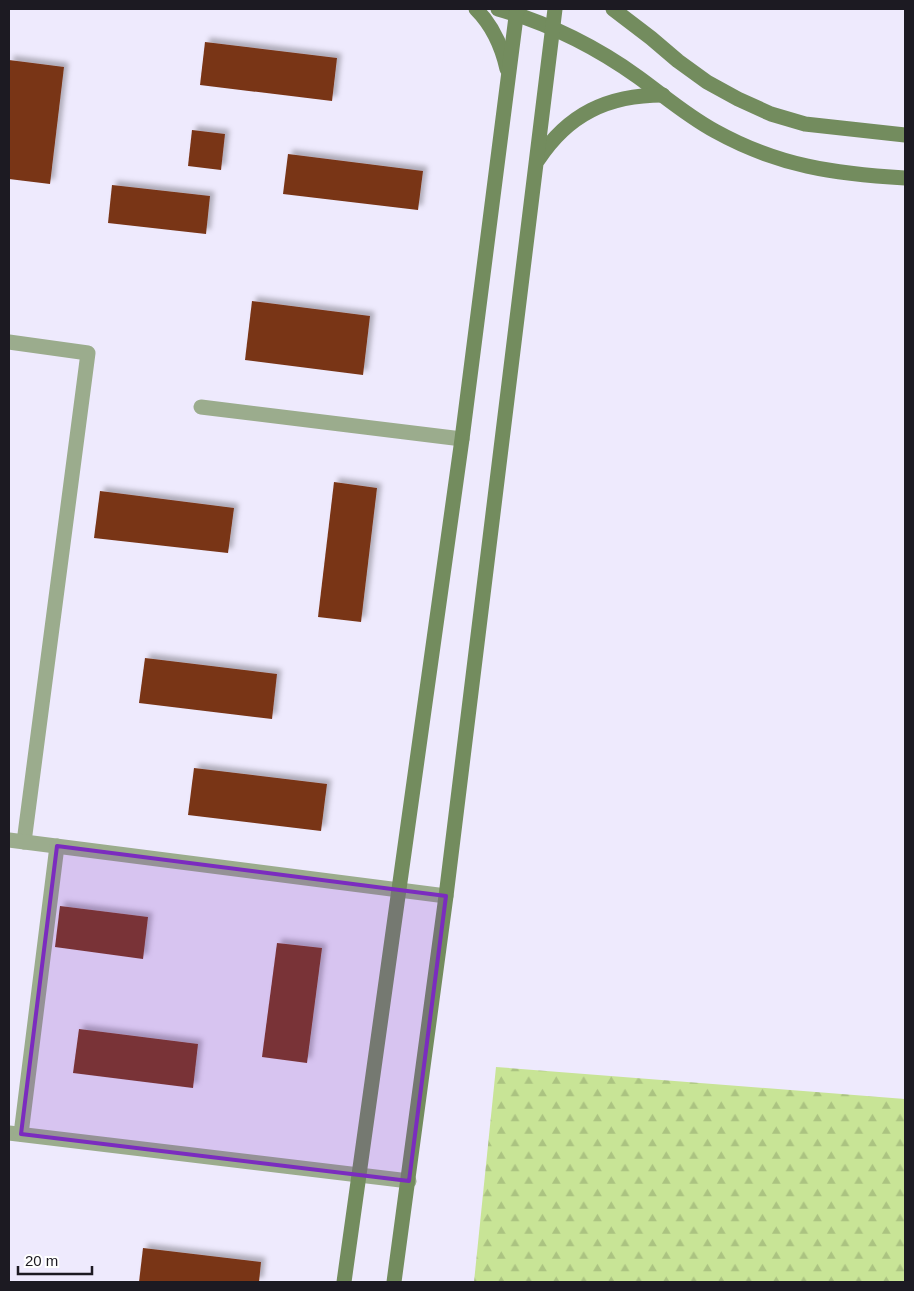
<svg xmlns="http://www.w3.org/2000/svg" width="914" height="1291" font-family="Arial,sans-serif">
<defs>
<pattern id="forest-firs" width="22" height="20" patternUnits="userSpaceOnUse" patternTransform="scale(1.25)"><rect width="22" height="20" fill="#c8e496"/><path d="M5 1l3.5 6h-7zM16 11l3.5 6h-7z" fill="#abc381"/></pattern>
<filter id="shadow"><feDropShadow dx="4.5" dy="-4.5" stdDeviation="2.5" flood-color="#0004"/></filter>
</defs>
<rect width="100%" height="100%" fill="#eeeafd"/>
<path fill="url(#forest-firs)" d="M496,1067L905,1099V1282H474Z"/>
<g fill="#793416" filter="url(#shadow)">
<path d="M205,42L337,58L332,101L200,85Z"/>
<path d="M9,60L64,67L50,184L9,179Z"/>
<path d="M192,130L225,134L221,170L188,166Z"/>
<path d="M288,154L423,171L418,210L283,194Z"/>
<path d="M112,185L210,196L206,234L108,223Z"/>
<path d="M252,301L370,316L363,375L245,360Z"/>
<path d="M334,482L377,488L361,622L318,617Z"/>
<path d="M100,491L234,508L228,553L94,538Z"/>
<path d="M145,658L277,674L272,719L139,703Z"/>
<path d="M194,768L327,784L321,831L188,815Z"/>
<path d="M60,906L148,917L143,959L55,947Z"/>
<path d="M277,943L322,948L307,1063L262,1057Z"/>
<path d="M79,1029L198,1044L193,1088L73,1073Z"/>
<path d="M143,1248L261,1262L259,1282H139Z"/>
</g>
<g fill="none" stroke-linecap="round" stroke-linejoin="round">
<g stroke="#9bac8d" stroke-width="15">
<path d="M9,342L88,353L24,842"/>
<path d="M201,407L462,439"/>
<path d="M9,840L446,896"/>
<path d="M9,1133L409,1181"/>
<path d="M21,1134L57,846"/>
</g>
<g stroke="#738c5e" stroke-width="15">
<path d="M476,9C492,25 502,47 507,69"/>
<path d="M498,9C548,23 596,47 638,77C663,95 687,116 715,131C778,166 835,174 905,178"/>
<path d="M613,9L651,38L678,61L707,82L738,99L771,114L805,124L905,135"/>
<path d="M538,160C568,114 608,95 663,95"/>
<path d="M344,1282L462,439L517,9"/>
<path d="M394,1282L446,896L555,9"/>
</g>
</g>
<path fill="#7b2cbf" fill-opacity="0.2" stroke="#7b2cbf" stroke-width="4" stroke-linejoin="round" d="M57,846L446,896L409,1181L21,1134Z"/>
<rect width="914" height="1291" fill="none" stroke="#1c1a22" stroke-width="20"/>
<path d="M18 1266v8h74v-8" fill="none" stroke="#1c1a22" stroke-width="2.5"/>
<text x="25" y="1266" font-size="15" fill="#1c1a22" stroke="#ffffff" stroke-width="4" paint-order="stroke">20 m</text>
</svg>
